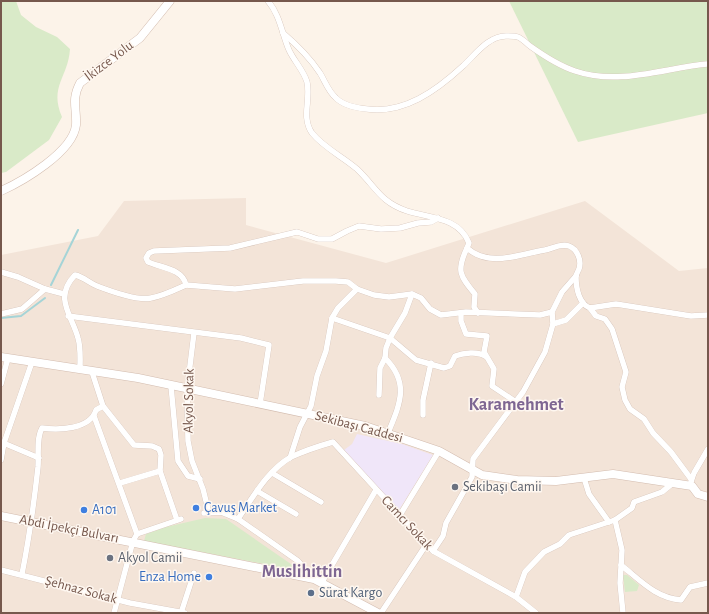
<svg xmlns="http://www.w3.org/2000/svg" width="709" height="614" font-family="'Alegreya Sans',sans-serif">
<rect width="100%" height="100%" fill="#fcf3e9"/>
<path fill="#f3e4d8" d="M246,198V225L386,263L585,201L679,271L708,268V613H1V255L98,236L124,201Z"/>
<path fill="#f0e6f9" d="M357,434L402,444L433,455L399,510L344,450L352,444Z"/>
<g fill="#d9eac8">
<path d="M1,1H16L21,15L36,27L57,37L70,49C68,78 49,86 62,117L49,140L6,172L1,173Z"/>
<path d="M509,1H708V113L578,142Z"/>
<path d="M205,518L226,519L301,571L144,541L146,534L166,527Z"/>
<path d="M623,575H627L639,585L637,591L625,592Z"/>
</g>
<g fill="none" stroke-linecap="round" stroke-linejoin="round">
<g stroke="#a5d4d7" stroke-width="2">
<path d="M51,285L78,230"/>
<path d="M1,318L21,316L45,298"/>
</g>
<g stroke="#d0bcb1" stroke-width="6">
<g id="street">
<path d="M268,1C280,15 282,34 289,50C294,61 304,71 307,82C311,99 301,117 312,133C324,148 342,156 357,169C376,187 380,202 407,211C429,218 459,217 469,243L467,248C489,268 520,254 545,250C552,249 560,243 569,246C577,249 582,260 579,269C578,271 576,274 576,277C576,288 579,304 590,308L616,304L691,316L708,315"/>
<path d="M283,33C296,44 310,58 320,73C325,81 328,91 336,98C344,106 356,108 367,109C404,114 436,91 463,66C475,55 488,36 506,36C510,36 515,36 518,37C523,39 527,44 530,46C544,56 560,66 575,71C619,86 664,68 707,64"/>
<path d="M467,248C456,271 460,276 475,294L474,307L478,313"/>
<path d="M1,272L18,277L45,289"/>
<path d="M186,285L235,289L303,281H336L348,282L357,289L374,295L389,297L412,294L421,298L430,309L441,315L466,312L540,315L552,312"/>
<path d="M590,308L596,316L605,319L612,329L626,372L622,387L625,400L630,409L644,419L653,433L671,452L691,479"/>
<path d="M461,313V321L466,334L487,336L484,352L494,369L492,386L516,402"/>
<path d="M1,314L22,309L45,289L64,294"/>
<path d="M68,316L241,338L269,345L260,404"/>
<path d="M332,318L390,338L416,360L444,368L450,366L455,356C463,353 478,351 485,356"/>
<path d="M553,324L552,312L562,292L576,276"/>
<path d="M194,333L187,390L188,441L192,461L203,489L209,513"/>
<path d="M385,358C410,383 400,404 388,433"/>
<path d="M80,369C80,359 81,348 78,338C72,315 53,298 75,275C84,277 89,283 97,286C110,291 138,301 151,298C163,296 175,290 186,285C183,269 162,268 148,262L146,258L149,253L154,251L230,248L297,232L318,239H332L347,231L359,226L381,229L400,228L418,223L431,222L438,218"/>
<path d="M92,372L103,406L134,445L152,446L159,449L161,455L160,471L177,520"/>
<path d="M1,384L8,358"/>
<path d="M171,386L178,461L188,476L200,479"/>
<path d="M379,395L380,368L385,358L386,348L390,338L405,313L412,294"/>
<path d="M423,415V400L431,363"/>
<path d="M94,416L137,534L133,541L114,613"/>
<path d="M1,442L39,458"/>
<path d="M290,458L300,427L311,406L317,376L326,351L332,318L338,308L357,289"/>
<path d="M1,460L4,443L32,362"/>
<path d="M272,473L321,502"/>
<path d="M584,478L589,494L609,522"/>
<path d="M691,482L694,473L708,449"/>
<path d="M120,483L160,471"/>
<path d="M257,491L296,514"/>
<path d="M204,513L221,512L238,519L298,561L314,579"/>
<path d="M400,515L439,451"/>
<path d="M238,519C253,497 268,470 291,457C304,451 319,446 333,442L433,551L516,597L536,613"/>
<path d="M615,520L622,550L620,583L623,613"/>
<path d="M137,534L181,519"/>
<path d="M433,551L443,536L446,523L472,477L473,459L523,392L545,352L553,324L566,320L583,303"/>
<path d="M621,565C641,581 656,598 681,600L690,587L708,583"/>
<path d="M1,570L130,603L185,613"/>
<path d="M22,574C29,539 34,503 38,467C39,455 36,439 42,428C58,430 90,430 96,410L103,406"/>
<path d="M322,582L376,490"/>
<path d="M516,597L525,572L544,552L560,544L569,535L615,520L632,508L634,502L662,492L673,483"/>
<path d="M181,613L194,573"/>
<path d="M381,613L426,545"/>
</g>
</g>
<g stroke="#d3bcaf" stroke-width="9">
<g id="secondary">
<path d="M1,191C23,181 73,152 76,125C77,108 71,100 80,83L140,38L170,1"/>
<path d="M1,357L138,378L365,426L439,451L482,475L517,480L556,481L613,474L692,486L698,494L708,497"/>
<path d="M1,516L314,579L378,613"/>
</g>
</g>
<use href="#street" stroke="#fff" stroke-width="5.5"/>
<use href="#secondary" stroke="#fff" stroke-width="8"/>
</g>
<g fill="#6b7280" stroke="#fef7f0" stroke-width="1.5">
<circle cx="455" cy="487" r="4"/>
<circle cx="110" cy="558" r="4"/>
</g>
<g fill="#3f7fe0" stroke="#fef7f0" stroke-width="1.5">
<circle cx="196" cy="508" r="4"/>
<circle cx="84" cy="510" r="4"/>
<circle cx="209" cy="577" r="4"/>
</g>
<circle fill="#5c6f8a" stroke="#fef7f0" stroke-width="1.5" cx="311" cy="593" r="4"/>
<g text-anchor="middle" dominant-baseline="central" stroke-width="3" stroke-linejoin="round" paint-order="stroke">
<g font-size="14" fill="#76584d" stroke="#fef7f0">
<text transform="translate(109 61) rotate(-37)">İkizce Yolu</text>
<text transform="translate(189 401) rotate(-89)">Akyol Sokak</text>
<text transform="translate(359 427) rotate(15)">Sekibaşı Caddesi</text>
<text transform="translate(407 523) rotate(47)">Camcı Sokak</text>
<text transform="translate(69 529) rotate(11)">Abdi İpekçi Bulvarı</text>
<text transform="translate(81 590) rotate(15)">Şehnaz Sokak</text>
</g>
<g font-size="14" fill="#5b616d" stroke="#fef7f0" text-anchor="start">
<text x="463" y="487">Sekibaşı Camii</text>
<text x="118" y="558">Akyol Camii</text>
</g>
<g font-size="14" fill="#366cbe" stroke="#fef7f0" text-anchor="start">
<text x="204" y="508">Çavuş Market</text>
<text x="92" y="510">A101</text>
<text x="201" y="577" text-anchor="end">Enza Home</text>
</g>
<g font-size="14" fill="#4e5e75" stroke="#fef7f0" text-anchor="start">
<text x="319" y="593">Sürat Kargo</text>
</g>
<g font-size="18" font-weight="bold" fill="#7e6692" stroke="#fef7f0">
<text x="516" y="405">Karamehmet</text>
<text x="302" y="572">Muslihittin</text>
</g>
</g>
<rect width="709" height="614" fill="none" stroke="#76584d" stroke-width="4"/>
</svg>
